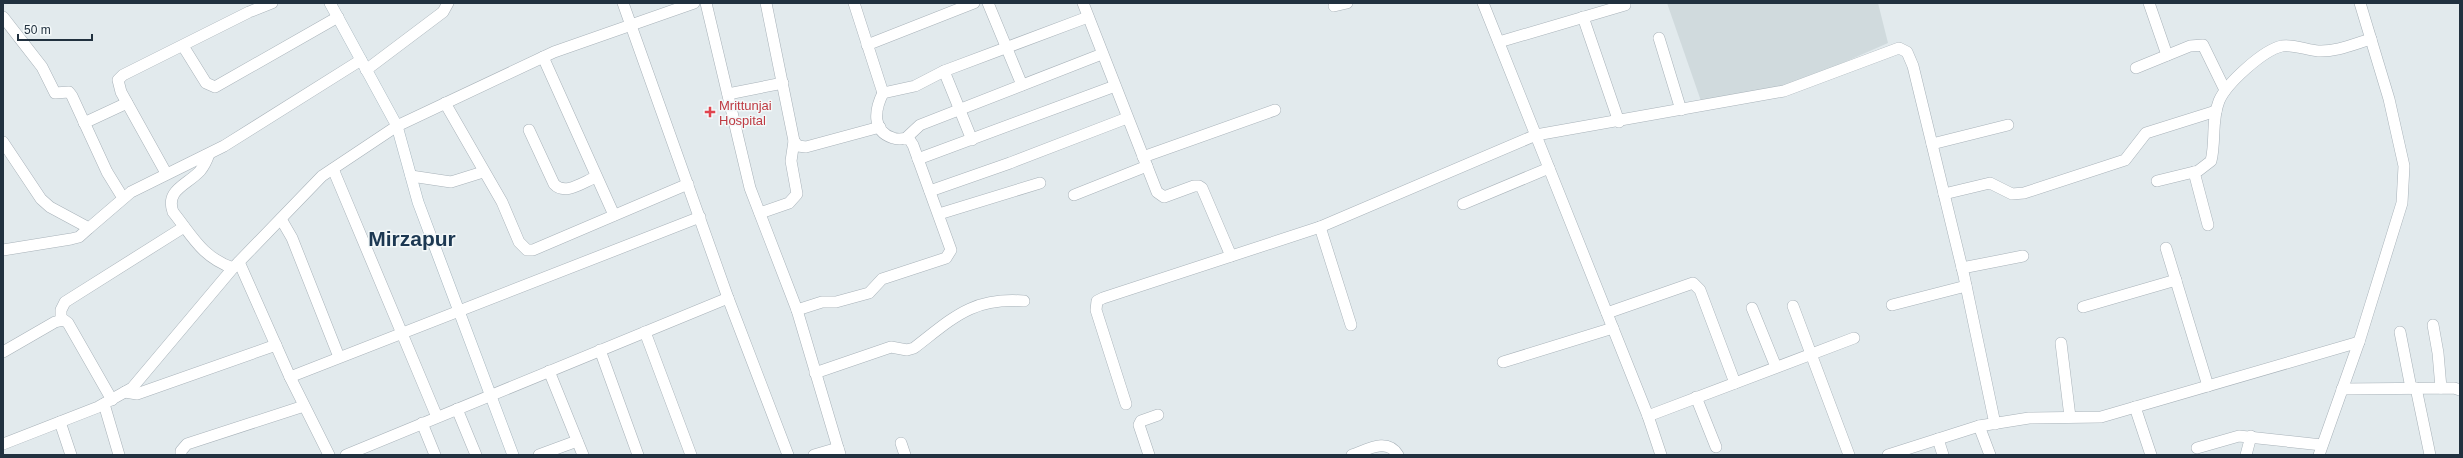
<svg xmlns="http://www.w3.org/2000/svg" width="2463" height="458" font-family="Helvetica,sans-serif">
<rect width="100%" height="100%" fill="#e2eaed"/>
<path fill="#d0dadd" d="M1667,3H1878L1888,43L1797,83L1701,101Z"/>
<g fill="none" stroke-linecap="round" stroke-linejoin="round">
<g stroke="#a8b2b9" stroke-width="12">
<g id="minor">
<path d="M706,3L750,188L797,310L838,448"/>
<path d="M766,3L794,141L798,146L806,147L880,127"/>
<path d="M854,3L883,93L915,86L944,71L1088,17"/>
<path d="M988,3L1022,85"/>
<path d="M1083,3L1157,192L1164,197L1194,186H1199L1202,188L1231,256"/>
<path d="M1483,3L1648,416L1661,455"/>
<path d="M2149,3L2167,55"/>
<path d="M1334,6L1347,3"/>
<path d="M3,17L42,67L55,93L69,92L72,96L107,172L123,198"/>
<path d="M1583,17L1619,122"/>
<path d="M1659,38L1681,110"/>
<path d="M1499,42L1625,5"/>
<path d="M867,45L974,3"/>
<path d="M183,46L206,83L215,87L338,17"/>
<path d="M543,57L614,215"/>
<path d="M2136,68L2190,46L2203,45L2225,90"/>
<path d="M366,70L443,12L448,3"/>
<path d="M944,71L972,140"/>
<path d="M728,94L783,83"/>
<path d="M445,103L502,202L519,242L527,250H533L688,184"/>
<path d="M84,123L127,103"/>
<path d="M529,130L554,184C565,196 583,182 596,177"/>
<path d="M905,139L920,125L1102,54"/>
<path d="M3,142L41,199L50,207L89,228L131,192L224,146L361,60"/>
<path d="M1932,144L2008,125"/>
<path d="M209,154C207,160 204,166 200,171C187,185 165,190 173,212C193,237 202,257 233,268"/>
<path d="M1143,157L1275,110"/>
<path d="M918,159L1115,86"/>
<path d="M333,169L437,417"/>
<path d="M2194,172L2208,225"/>
<path d="M166,173L121,92L118,80L123,75L249,12L272,3"/>
<path d="M411,176L451,182L483,172"/>
<path d="M2157,181L2198,171L2211,161C2216,141 2211,121 2219,101C2226,84 2263,50 2282,46C2293,44 2307,50 2318,51C2336,52 2354,44 2371,39"/>
<path d="M930,191L1010,163L1127,118"/>
<path d="M1944,194L1990,183L2012,194L2024,193L2125,160L2146,133L2216,111"/>
<path d="M1074,195L1147,166"/>
<path d="M1463,204L1549,168"/>
<path d="M760,213L789,203L797,194L791,161L794,141"/>
<path d="M939,214L1040,183"/>
<path d="M281,219L292,238L339,357"/>
<path d="M1320,227L1351,325"/>
<path d="M2166,248L2208,386"/>
<path d="M3,250L71,239L79,237L89,228"/>
<path d="M239,262L290,377L329,455"/>
<path d="M1962,268L2023,256"/>
<path d="M1892,305L1966,286"/>
<path d="M1793,306L1849,455"/>
<path d="M2083,307L2176,280"/>
<path d="M1752,308L1776,367"/>
<path d="M797,310L822,302H836L869,293L882,279L946,258L951,250L913,145L909,139C904,138 898,140 893,138C871,131 875,109 883,93"/>
<path d="M1607,313L1693,283L1700,290L1735,383"/>
<path d="M61,319V310L65,302L184,227"/>
<path d="M2433,325L2438,353L2441,388"/>
<path d="M645,332L691,455"/>
<path d="M2400,332L2411,388"/>
<path d="M2061,343L2070,417"/>
<path d="M600,350L638,455"/>
<path d="M3,352L55,322L64,320L68,323L112,400"/>
<path d="M1503,362L1613,328"/>
<path d="M549,371L583,455"/>
<path d="M815,373L891,347L907,350L914,348C953,318 972,297 1024,301"/>
<path d="M290,377L700,217"/>
<path d="M2416,388L2430,455"/>
<path d="M2342,389L2454,388L2460,390"/>
<path d="M125,392L137,394L276,345"/>
<path d="M1696,397L1716,447"/>
<path d="M104,404L119,455"/>
<path d="M1126,404L1096,310L1097,301L1103,298L1320,227L1536,135L1784,91L1899,48L1907,52L1913,66L1964,276L1995,424"/>
<path d="M2135,407L2151,455"/>
<path d="M457,409L476,455"/>
<path d="M1648,416L1854,338"/>
<path d="M60,422L71,455"/>
<path d="M422,423L435,455"/>
<path d="M1979,426L1990,455"/>
<path d="M1938,439L1943,455"/>
<path d="M901,443L905,455"/>
<path d="M2197,448L2239,436L2322,445"/>
<path d="M181,455V451L187,444L304,406"/>
<path d="M346,455L728,298"/>
<path d="M539,455L577,441"/>
<path d="M814,455L838,448L840,454"/>
<path d="M1149,455L1139,425L1141,421L1158,415"/>
<path d="M1352,455C1367,450 1387,437 1398,455"/>
<path d="M1888,455L1979,426L2029,418L2101,417L2359,342"/>
<path d="M2246,455L2251,436"/>
</g>
</g>
<g stroke="#a8b2b9" stroke-width="12">
<g id="tertiary">
<path d="M623,3L728,298L788,455"/>
<path d="M3,444L98,407L132,388L233,268L322,176L397,126L554,52L694,3"/>
<path d="M2319,455L2359,342L2402,203L2404,166L2389,99L2360,3"/>
</g>
</g>
<g stroke="#a3b3bc" stroke-width="12">
<path id="secondary" d="M330,3L397,126L418,202L513,455"/>
</g>
<use href="#minor" stroke="#fff" stroke-width="11"/>
<use href="#tertiary" stroke="#fff" stroke-width="11"/>
<use href="#secondary" stroke="#fff" stroke-width="11"/>
</g>
<path fill="#e0444e" stroke="#f3f8f9" stroke-width="1.5" d="M708 106h4v4h4v4h-4v4h-4v-4h-4v-4h4z"/>
<g text-anchor="middle" dominant-baseline="central" stroke-width="3" stroke-linejoin="round" paint-order="stroke">
<g font-size="13" fill="#be3a42" stroke="#f3f8f9" text-anchor="start">
<text x="719" y="105">Mrittunjai<tspan x="719" dy="15">Hospital</tspan></text>
</g>
<g font-size="21" font-weight="bold" fill="#1c3852" stroke="#f3f8f9">
<text x="412" y="238">Mirzapur</text>
</g>
</g>
<rect width="2463" height="458" fill="none" stroke="#21313f" stroke-width="8"/>
<path d="M18 34v6h74v-6" fill="none" stroke="#21313f" stroke-width="2"/>
<text x="24" y="34" font-size="12" fill="#21313f" stroke="#f3f8f9" stroke-width="3" paint-order="stroke">50 m</text>
</svg>
